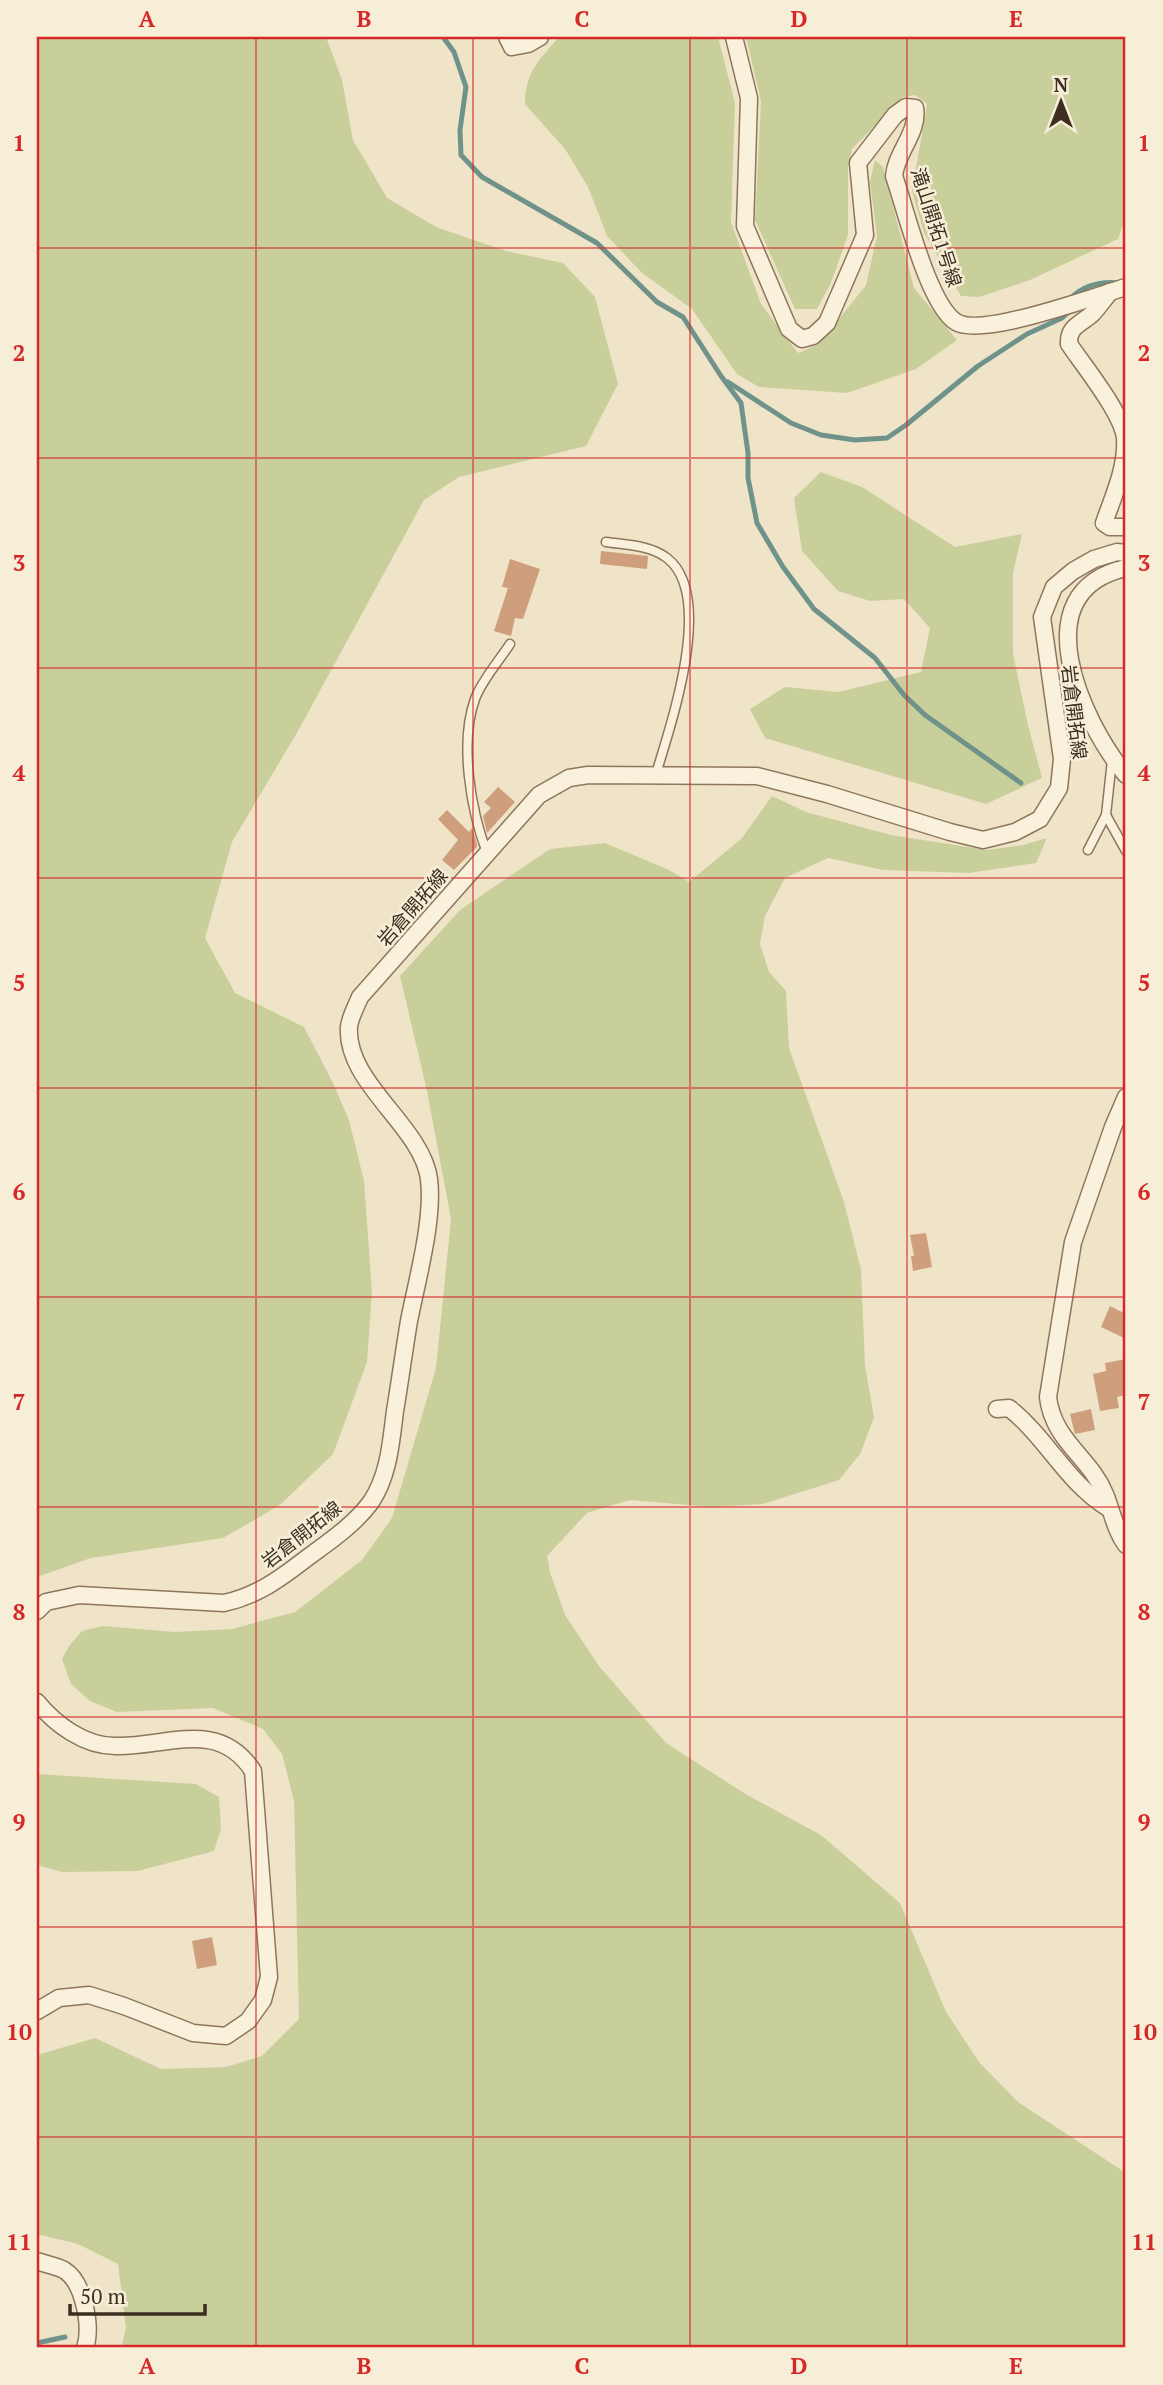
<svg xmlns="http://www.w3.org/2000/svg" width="1163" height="2385" font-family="'PT Serif','Noto Sans JP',serif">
<rect width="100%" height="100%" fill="#f0e4c8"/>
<g fill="#c9cf9b">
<path d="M37,37H326L342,80L353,140L387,198L436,227L506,251L563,263L595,297L618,384L586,446L459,477L424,500L298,731L232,842L205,938L235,993L304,1027L333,1083L349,1120L364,1181L372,1292L367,1362L333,1454L280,1505L223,1538L91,1558L37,1577Z"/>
<path d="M559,37H718L735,103L731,222L761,304L798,353L819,344L866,285L877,236L870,181L875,160L883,167L914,288L957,340L916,369L847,393L759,387L737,374L692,309L642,273L607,236L588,187L565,149L525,104C525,72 539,60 559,37Z"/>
<path d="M746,37H1126V216L1118,239L1030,280L979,297L961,296L924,233L912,191L927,104L915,95L903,97L852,149L848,167V235L831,283L817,309H795L755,220L761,101Z"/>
<path d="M821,472L862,487L955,547L1022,534L1013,573V654L1028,725L1042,778L986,804L765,738L750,709L785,687L838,692L921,672L930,628L904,599L870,601L838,591L802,551L794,498Z"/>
<path d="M772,796L806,812L891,835L987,850L1023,845L1047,838L1036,863L969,873L883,870L828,858L785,878L765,916L760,944L769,972L786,991L789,1048L844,1202L861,1270L865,1365L874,1418L860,1454L839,1480L763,1504L711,1507L630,1500L587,1513L547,1556L550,1572L565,1615L599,1666L666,1743L747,1795L821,1835L900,1903L946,2012L979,2062L1018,2102L1126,2173V2348H121L126,2328L118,2264L78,2244L37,2234V2055L95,2038L161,2069L226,2067L262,2056L299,2019L294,1801L282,1754L263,1729L213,1708L117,1712L90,1701L71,1684L62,1659L69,1646L82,1631L103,1626L175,1632L232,1629L295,1612L362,1560L392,1518L436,1368L451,1219L427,1091L400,976L460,910L550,849L605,843L669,870L689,882L742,838Z"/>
<path d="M37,1774L196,1784L219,1797L221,1829L214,1851L138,1871L62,1872L37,1865Z"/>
</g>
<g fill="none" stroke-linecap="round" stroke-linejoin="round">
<g stroke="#6f938a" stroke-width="5">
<path d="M443,37L454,52L466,87L460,130L461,155L482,177L597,243L657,302L683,317L721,376L741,403L748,453V478L757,523L783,567L814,609L875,658L904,695L925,715L1021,783"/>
<path d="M1072,297C1086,284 1102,281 1120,283"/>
<path d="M728,382L791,423L821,435L855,440L887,438L906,425L978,366L1027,334L1062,318L1071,310"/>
<path d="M37,2343L65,2337"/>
</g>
</g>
<g fill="#cf9f7d">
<path d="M601,551L648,556L647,569L600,564Z"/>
<path d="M510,559L540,569L523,619L515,618L511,636L494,631L508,588L502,587Z"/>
<path d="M498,787L515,802L487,833L483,816L491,808L484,802Z"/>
<path d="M447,810L469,832L472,828L477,844V847L454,870L442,860L458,840L438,819Z"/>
<path d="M926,1233L932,1267L913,1271L911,1256H914L910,1235Z"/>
<path d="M1110,1306L1126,1314V1339L1101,1327Z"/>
<path d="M1126,1359V1395L1117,1397L1119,1408L1100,1411L1093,1374L1106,1371L1105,1363Z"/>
<path d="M1091,1409L1095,1430L1075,1434L1070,1414Z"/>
<path d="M212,1937L217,1965L197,1969L192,1941Z"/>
</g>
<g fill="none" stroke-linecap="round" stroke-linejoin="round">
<g stroke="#8d765c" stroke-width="11">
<g id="service">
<path d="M606,542C626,545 650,545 667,558C716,596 670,726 656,774"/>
<path d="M1106,815L1126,851"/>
<path d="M1088,850L1106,815L1112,760"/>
<path d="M487,853C471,811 459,743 475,699C482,680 499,661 510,644"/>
</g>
</g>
<g stroke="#8d765c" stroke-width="19">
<g id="minor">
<path d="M507,37L512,47L528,44L540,37"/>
<path d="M734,37L749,98L745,226L789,329L802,339L813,336L827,323L865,235L858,163L895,115L906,107L915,108C919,133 896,152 894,176C906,210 928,304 956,322C982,338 1095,296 1126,287"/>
<path d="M1110,292C1104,299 1098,308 1092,314C1081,324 1068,326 1069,344C1084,366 1122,413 1125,438C1127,467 1113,497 1104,523L1110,527H1126"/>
<path d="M1126,568C1021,591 1082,722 1126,775"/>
<path d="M1126,1097L1113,1127L1073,1242L1048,1397C1053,1441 1090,1457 1105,1494C1112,1511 1115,1530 1126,1545"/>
<path d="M997,1409L1009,1408C1047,1438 1066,1482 1108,1508"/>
<path d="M37,1611L46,1602L79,1595L224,1603C257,1596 281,1578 307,1558C330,1541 354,1525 371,1502C389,1475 391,1442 395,1411C400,1381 404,1351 409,1321C417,1280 434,1220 429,1179C422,1126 345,1083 349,1027C350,1017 356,1007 360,997L539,795L569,778L588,775L757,776L827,794L950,832L983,840L1015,832L1040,819L1059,788L1062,759L1042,617L1054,587L1073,571L1094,559L1117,552L1126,553"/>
<path d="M37,1702C55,1724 84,1746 115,1746C165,1748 218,1717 253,1771L269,1977L263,2000L248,2021L226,2036L193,2033L124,2006L89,1995L59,1998L37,2011"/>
<path d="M37,2261C45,2264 56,2266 64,2270C84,2282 92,2327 85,2348"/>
</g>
</g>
<use href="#service" stroke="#faf1dc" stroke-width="8"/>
<use href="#minor" stroke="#faf1dc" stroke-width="16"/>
</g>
<path fill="none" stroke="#d62828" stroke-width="2" stroke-opacity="0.55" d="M256,37V2348M473,37V2348M690,37V2348M907,37V2348M37,248H1126M37,458H1126M37,668H1126M37,878H1126M37,1088H1126M37,1297H1126M37,1507H1126M37,1717H1126M37,1927H1126M37,2137H1126"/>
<g text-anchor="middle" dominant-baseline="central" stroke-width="5" stroke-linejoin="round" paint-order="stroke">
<g font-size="19" fill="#3d2e20" stroke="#f7eed8">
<text transform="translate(937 227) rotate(72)">滝山開拓1号線</text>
<text transform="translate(1075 712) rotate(83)">岩倉開拓線</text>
<text transform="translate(412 907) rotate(-49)">岩倉開拓線</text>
<text transform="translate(301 1534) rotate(-38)">岩倉開拓線</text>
</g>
</g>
<rect width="1163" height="2385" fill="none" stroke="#f7eed8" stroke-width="77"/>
<g transform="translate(1061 102)" stroke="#f7eed8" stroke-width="5" paint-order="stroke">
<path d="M0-5L12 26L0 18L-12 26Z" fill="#3d2e20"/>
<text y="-10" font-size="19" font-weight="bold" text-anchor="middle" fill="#3d2e20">N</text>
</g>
<path d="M70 2304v10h135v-10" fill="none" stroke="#3d2e20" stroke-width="3.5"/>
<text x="80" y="2304" font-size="21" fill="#3d2e20" stroke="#f7eed8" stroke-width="5" paint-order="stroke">50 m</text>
<rect x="38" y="38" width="1086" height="2308" fill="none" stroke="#d62828" stroke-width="2.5"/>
<g font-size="23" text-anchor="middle" font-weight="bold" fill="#d62828">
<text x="147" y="27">A</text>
<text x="364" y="27">B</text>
<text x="582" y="27">C</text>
<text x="799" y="27">D</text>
<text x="1016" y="27">E</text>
<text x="19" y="151">1</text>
<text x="1144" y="151">1</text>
<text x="19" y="361">2</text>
<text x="1144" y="361">2</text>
<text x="19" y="571">3</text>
<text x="1144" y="571">3</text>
<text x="19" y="781">4</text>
<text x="1144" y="781">4</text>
<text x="19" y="991">5</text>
<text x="1144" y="991">5</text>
<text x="19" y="1200">6</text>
<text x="1144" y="1200">6</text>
<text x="19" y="1410">7</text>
<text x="1144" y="1410">7</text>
<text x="19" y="1620">8</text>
<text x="1144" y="1620">8</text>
<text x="19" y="1830">9</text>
<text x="1144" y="1830">9</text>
<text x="19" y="2040">10</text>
<text x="1144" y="2040">10</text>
<text x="19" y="2250">11</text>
<text x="1144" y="2250">11</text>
<text x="147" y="2374">A</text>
<text x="364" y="2374">B</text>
<text x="582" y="2374">C</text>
<text x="799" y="2374">D</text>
<text x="1016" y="2374">E</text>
</g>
</svg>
